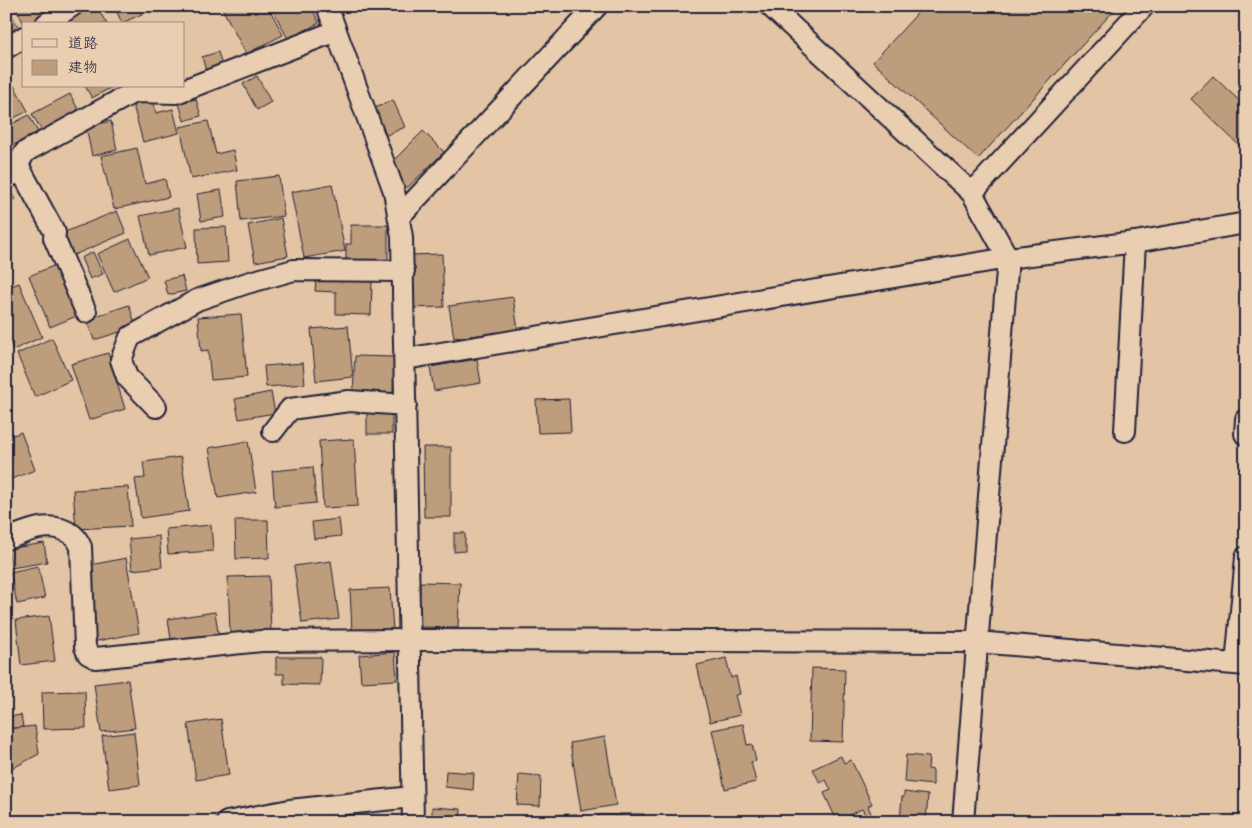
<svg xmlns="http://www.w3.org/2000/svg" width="1252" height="828" font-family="'Balsamiq Sans','Klee One',sans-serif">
<rect width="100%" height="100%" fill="#e3c4a4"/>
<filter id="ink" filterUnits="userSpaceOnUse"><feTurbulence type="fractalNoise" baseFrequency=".02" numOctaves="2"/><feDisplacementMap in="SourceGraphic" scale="10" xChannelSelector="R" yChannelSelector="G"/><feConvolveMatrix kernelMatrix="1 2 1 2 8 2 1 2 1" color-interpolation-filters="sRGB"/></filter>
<g filter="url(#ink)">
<g fill="#bd9d7b" stroke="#22223b">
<path d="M6,6L19,27L6,34Z"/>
<path d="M15,6H53L55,10L29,24H24Z"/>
<path d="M89,6H96L107,24H63Z"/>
<path d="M114,6H138L142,14L122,23Z"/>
<path d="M221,6H268L283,35L246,54Z"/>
<path d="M271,6H311L319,23L288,39Z"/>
<path d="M924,6H1118L978,159L873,62Z"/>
<path d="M218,52L222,66L206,71L202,57Z"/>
<path d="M6,71L28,111L6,122Z"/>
<path d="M257,76L271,102L257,110L243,84Z"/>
<path d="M1213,76L1246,107V152L1191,99Z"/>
<path d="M85,86H112V87L92,98Z"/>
<path d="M70,94L80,113L43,133L32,114Z"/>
<path d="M196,99L201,116L184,121L179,103Z"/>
<path d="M153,100L156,113L173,109L179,133L143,142L133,105Z"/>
<path d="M393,100L405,127L380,138L368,111Z"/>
<path d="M29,115L38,132L8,148L6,145V127Z"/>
<path d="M111,121L117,150L92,156L86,127Z"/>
<path d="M208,121L216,154L233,150L237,170L191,179L180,127Z"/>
<path d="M423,131L444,152L407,188L387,167Z"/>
<path d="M137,148L145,184L165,179L169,197L114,209L101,156Z"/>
<path d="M279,176L284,216L241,221L237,181Z"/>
<path d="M6,184L15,199L6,204Z"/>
<path d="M332,184L345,251L304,258L291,192Z"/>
<path d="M221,190L225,217L201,221L197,194Z"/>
<path d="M178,208L187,247L149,255L140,216Z"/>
<path d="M117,211L126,233L69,257L60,234Z"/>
<path d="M281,218L288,256L255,262L248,225Z"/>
<path d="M351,225H388V265H346V244H351Z"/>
<path d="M226,227L228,262L197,264L196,228Z"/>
<path d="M130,239L148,277L114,292L97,254Z"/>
<path d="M93,252L103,274L90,279L81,258Z"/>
<path d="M442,254L444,307L410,308L409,255Z"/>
<path d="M58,264L79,315L50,327L29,276Z"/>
<path d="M182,276L186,291L168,295L164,280Z"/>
<path d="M316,279L372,280L371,315L336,314V292L315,291Z"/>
<path d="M19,283L42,337L13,350L6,335V288Z"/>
<path d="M513,297L518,330L454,338L449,306Z"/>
<path d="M129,305L136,327L94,340L87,319Z"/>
<path d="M241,314L247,377L211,380L208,350L201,351L198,317Z"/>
<path d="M348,326L353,377L316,381L311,329Z"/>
<path d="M52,338L71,380L35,397L17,354Z"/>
<path d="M108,353L125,409L89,420L71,364Z"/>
<path d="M355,356L394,357L393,397L353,395Z"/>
<path d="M477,359L481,383L434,391L430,367Z"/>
<path d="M303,363L305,384L266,387L264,366Z"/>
<path d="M271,392L275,413L239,419L235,399Z"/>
<path d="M569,399L571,432L538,433L536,400Z"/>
<rect x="367" y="411" width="25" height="23"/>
<path d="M21,432L35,470L6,481V438Z"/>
<path d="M354,439L358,506L323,508L319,441Z"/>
<path d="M248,441L256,492L218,498L209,448Z"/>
<path d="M423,447H451V517H424Z"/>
<path d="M181,457L189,511L141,518L135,479L145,478L143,462Z"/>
<path d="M313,467L316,503L275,507L272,471Z"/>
<path d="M128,487L131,526L76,529L73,490Z"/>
<path d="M339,519L341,536L314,539L312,522Z"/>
<path d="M235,520H268L269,558L236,559Z"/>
<path d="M211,525L213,551L168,554L166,529Z"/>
<path d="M454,533H465V551L454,552Z"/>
<path d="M159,536L162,567L132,570L129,539Z"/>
<path d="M44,543L47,562L11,568L8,549Z"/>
<path d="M126,558L139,633L92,642L90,565Z"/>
<path d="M331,561L339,619L302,623L294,566Z"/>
<path d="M38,566L45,598L17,604L10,572Z"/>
<path d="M269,576L271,632L230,633L228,577Z"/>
<path d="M420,582L460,583L458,628L419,627Z"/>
<path d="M390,588L393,630L352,632L350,590Z"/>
<path d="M215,612L219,638L172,645L168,619Z"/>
<path d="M49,616L55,661L21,665L16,620Z"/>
<path d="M395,652L397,680L361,682L359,655Z"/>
<path d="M276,657H321L320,685L284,684V674H276Z"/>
<path d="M726,658L731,678L736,676L740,694L735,695L740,715L710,722L697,665Z"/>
<path d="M812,668L845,669L843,742L810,741Z"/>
<path d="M128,680L135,728L101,732L94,684Z"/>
<path d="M85,691L86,728L43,729L42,692Z"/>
<path d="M21,715L23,727L6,729V717Z"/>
<path d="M221,719L229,775L196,780L188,724Z"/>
<path d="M743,724L747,745L752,744L756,761L751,762L756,782L725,789L712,730Z"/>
<path d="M35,726L39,754L13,768L6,742V729Z"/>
<path d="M134,732L140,785L109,789L102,736Z"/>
<path d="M605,737L616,805L581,811L570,743Z"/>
<path d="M906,755L929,757L928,769L933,770V785L904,782Z"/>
<path d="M841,756L844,763L851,760L872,804L868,806L872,816L867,818L862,809L849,815L852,821L846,822L844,818L837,821L824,793L831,790L826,780L820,783L813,769Z"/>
<path d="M446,771L474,773L473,790L445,787Z"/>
<path d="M519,774L541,776L540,806L517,805Z"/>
<path d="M6,782L13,796L6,799Z"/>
<path d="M904,792L928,795L926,822L900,821L902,797H904Z"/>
<path d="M432,807L461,809L460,822H432Z"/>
<path d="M577,814V822H552V815Z"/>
<path d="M619,814H644V822H620Z"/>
<path d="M598,815H616V822H599Z"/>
</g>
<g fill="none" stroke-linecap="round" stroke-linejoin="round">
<g stroke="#22223b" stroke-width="24">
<g id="minor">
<path d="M327,6L394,191L402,237L413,822"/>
<path d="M770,6L972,193L1008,258L963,822"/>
<path d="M46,24L72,6"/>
<path d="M6,48L24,37"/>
<path d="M18,165L55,233L54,238L86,312"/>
<path d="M6,178L12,175L25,152L134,92L176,93L336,31"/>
<path d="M972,193L1144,6"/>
<path d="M399,217L597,6"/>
<path d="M405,359L1008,258L1135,242L1246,223"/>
<path d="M156,407L127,377L121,360L130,337L197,300L247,283L294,270L404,271"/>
<path d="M273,431L290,409L349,401L406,405"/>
<path d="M1125,431L1135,242"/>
<path d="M1245,434L1246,419"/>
<path d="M6,539C25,533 41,523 61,529C72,533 76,536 81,547L85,647L88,654L96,658L261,641L410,640L977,642L1246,665"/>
<path d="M1236,664L1246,557"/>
<path d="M227,822L290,810L412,797"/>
</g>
</g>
<use href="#minor" stroke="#eaceb1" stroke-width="20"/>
</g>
</g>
<rect width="1252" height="828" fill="none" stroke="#eaceb1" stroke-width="25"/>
<rect x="12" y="12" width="1227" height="803" fill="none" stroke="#22223b" stroke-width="2" filter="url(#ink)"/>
<rect x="22" y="22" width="162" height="65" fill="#eaceb1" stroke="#9a8982"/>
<rect x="32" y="39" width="25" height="8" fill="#eaceb1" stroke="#9a8982"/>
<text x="68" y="48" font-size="15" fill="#22223b">道路</text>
<rect x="32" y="60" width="25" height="15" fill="#bd9d7b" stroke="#9a8982"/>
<text x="68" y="72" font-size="15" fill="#22223b">建物</text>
</svg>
